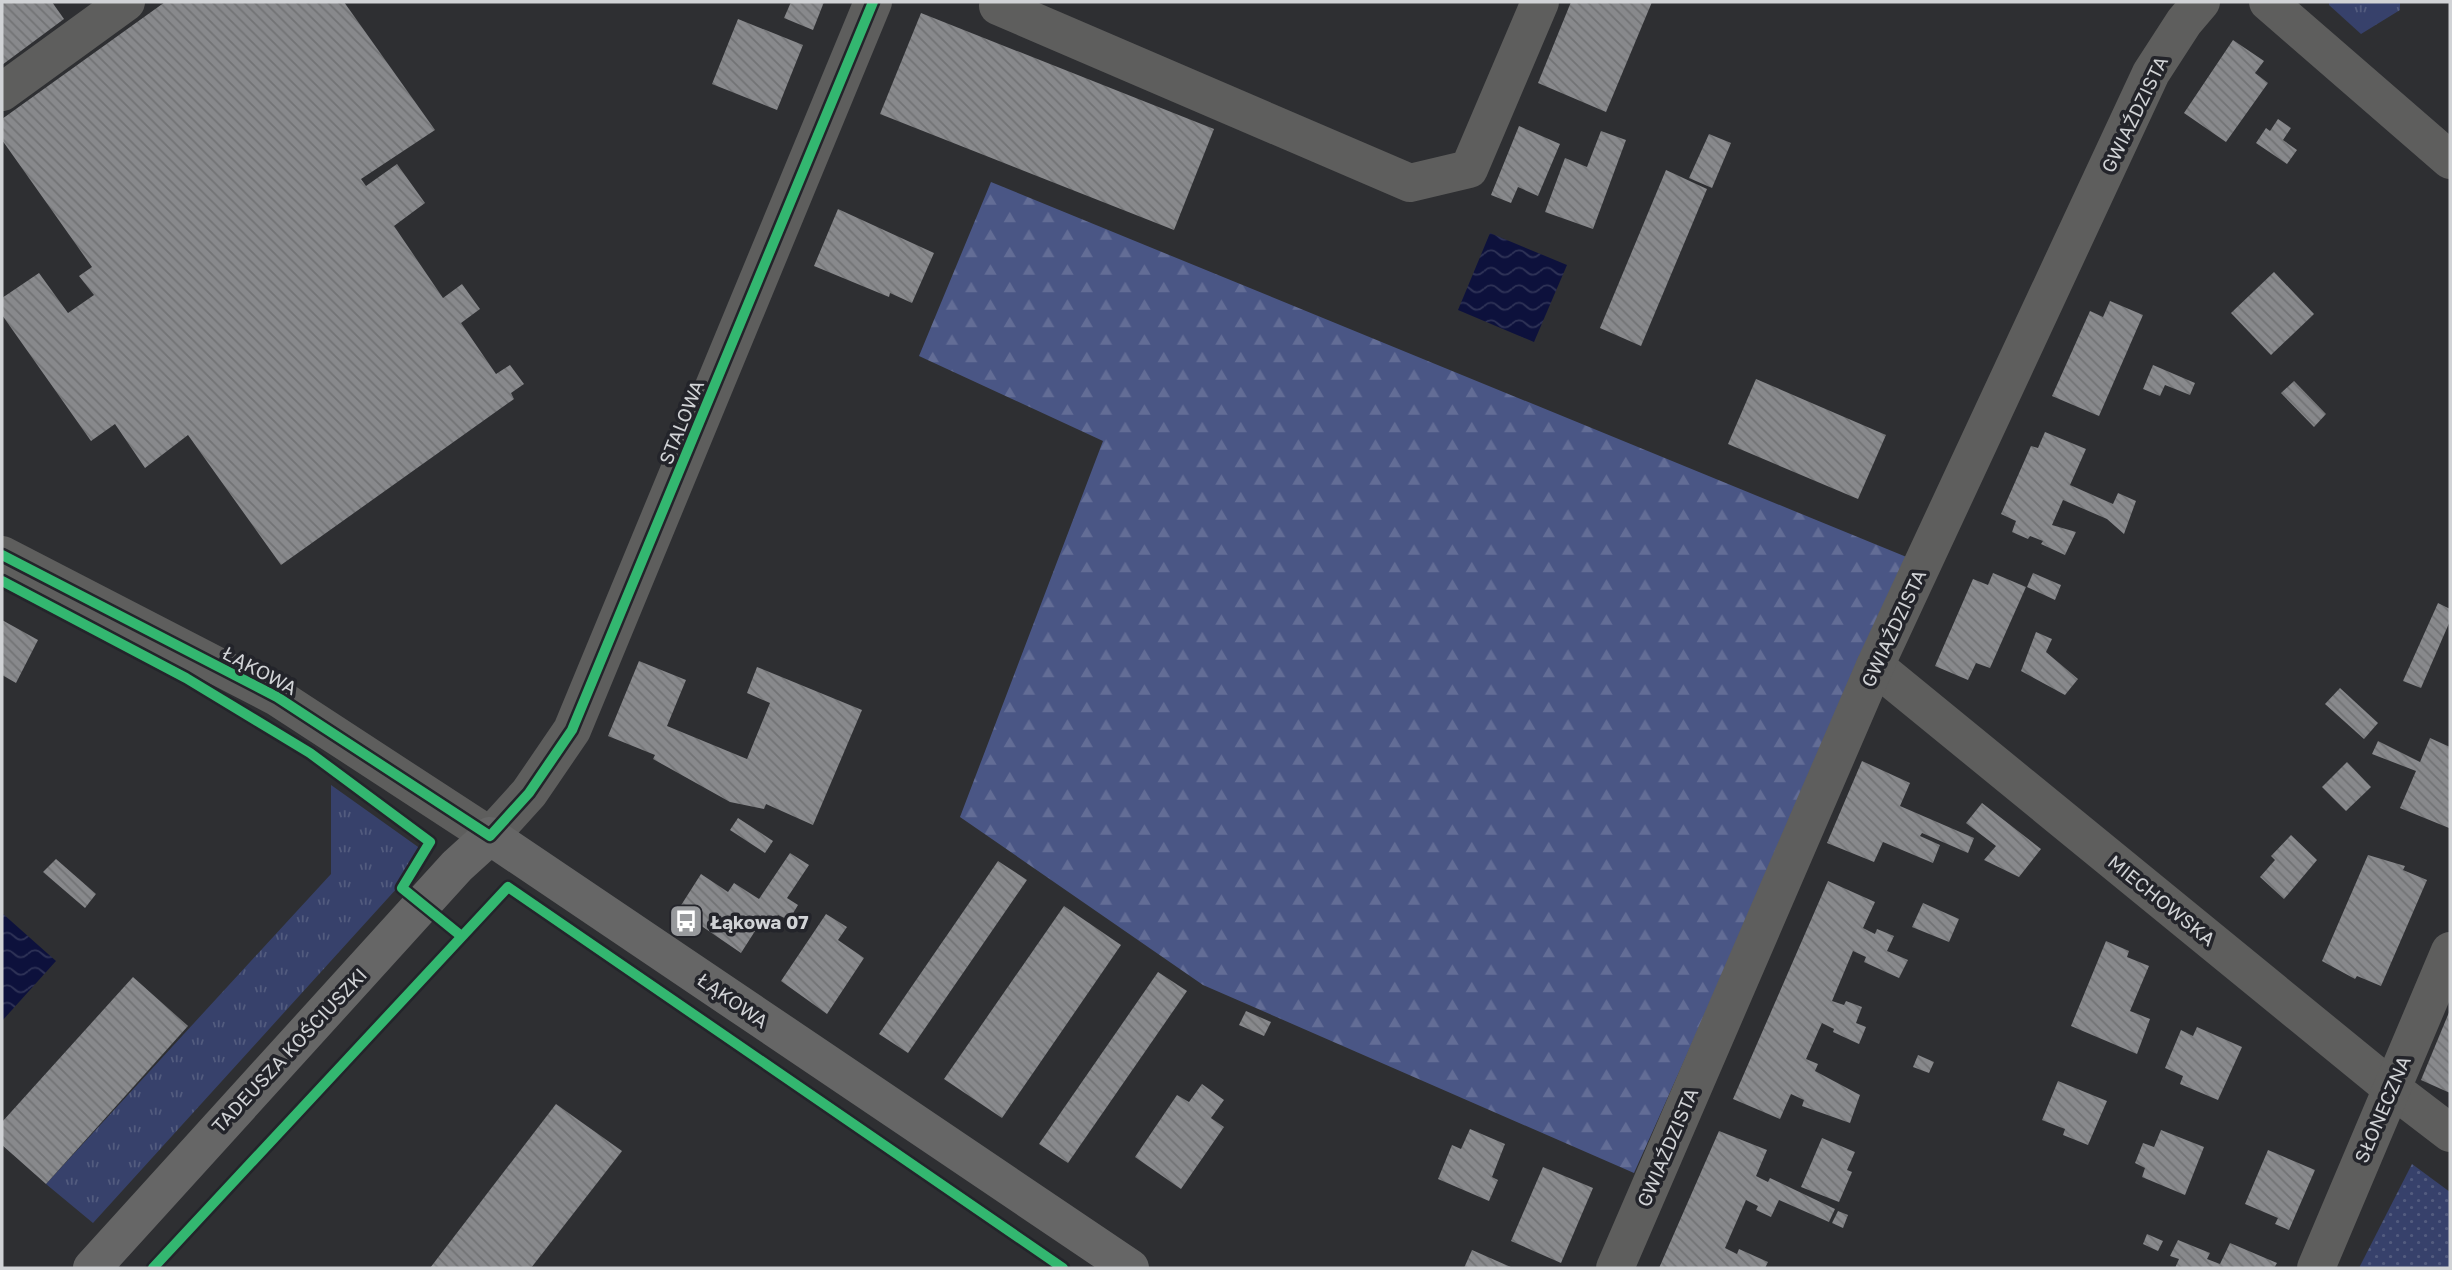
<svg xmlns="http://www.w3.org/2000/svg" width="2452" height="1270" font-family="'Golos Text',sans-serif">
<defs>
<pattern id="grass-tufts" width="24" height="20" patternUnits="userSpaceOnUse" patternTransform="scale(1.75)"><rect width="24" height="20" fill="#37416b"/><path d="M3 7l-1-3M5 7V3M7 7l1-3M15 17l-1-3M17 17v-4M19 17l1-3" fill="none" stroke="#535c7f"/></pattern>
<pattern id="forest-firs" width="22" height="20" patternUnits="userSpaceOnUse" patternTransform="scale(1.75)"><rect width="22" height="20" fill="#4a5685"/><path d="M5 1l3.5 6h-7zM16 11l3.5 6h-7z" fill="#636d96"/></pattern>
<pattern id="park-dots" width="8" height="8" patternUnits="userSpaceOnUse" patternTransform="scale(1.75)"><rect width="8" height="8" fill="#37416b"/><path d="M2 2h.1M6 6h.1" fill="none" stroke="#535c7f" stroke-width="1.8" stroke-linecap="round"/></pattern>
<pattern id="water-waves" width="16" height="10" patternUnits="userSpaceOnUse" patternTransform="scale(1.75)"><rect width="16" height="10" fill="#0d113c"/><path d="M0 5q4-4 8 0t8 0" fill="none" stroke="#2f3357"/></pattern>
<pattern id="building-back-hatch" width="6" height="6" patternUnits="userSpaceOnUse" patternTransform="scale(1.75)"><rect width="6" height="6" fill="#88898c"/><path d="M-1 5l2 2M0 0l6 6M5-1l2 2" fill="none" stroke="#727375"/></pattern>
</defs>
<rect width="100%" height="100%" fill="#2e2f32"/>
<g fill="url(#grass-tufts)">
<path d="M2329,2H2400V10L2361,34L2329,5Z"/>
<path d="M331,785L428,854L93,1223L46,1184L331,874Z"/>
</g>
<path fill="url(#forest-firs)" d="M991,182L1909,558L1634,1173L1203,985L960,817L1103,441L919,356Z"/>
<path fill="url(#park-dots)" d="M2412,1164L2450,1192V1268H2359Z"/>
<g fill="url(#water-waves)">
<path d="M1490,233L1567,265L1534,342L1458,310Z"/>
<path d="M2,913L56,961L2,1021Z"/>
</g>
<g fill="url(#building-back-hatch)">
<path d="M2,2H52L64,19L2,65Z"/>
<path d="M165,2H344L435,130L361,179L366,186L397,164L425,203L394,226L443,298L462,284L480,309L461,323L496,374L510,365L524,384L511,393L514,399L281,565L188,435L145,468L115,424L91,441L2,315V298L39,273L68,313L94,295L79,276L92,267L2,140V119Z"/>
<path d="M791,2H824L813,30L784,18Z"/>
<path d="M1571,2H1652L1606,112L1538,83Z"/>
<path d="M921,13L1214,129L1174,230L880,114Z"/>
<path d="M738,19L803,45L777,110L712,84Z"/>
<path d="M2233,40L2264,61L2255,73L2268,83L2226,142L2184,113Z"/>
<path d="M2278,119L2291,128L2283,140L2297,150L2287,164L2256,143L2266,128L2270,131Z"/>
<path d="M1519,126L1560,144L1538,196L1518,187L1511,203L1491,195Z"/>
<path d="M1601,131L1626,140L1593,229L1545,212L1565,158L1587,167Z"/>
<path d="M1709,134L1731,143L1712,188L1689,178Z"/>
<path d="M1666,170L1707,189L1641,346L1600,328Z"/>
<path d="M838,209L934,253L912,303L890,293L889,297L814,266Z"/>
<path d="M2274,272L2314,314L2271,355L2231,313Z"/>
<path d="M2110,301L2143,315L2099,416L2052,396L2090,311L2103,317Z"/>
<path d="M2153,365L2195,383L2190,395L2165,385L2160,396L2143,389Z"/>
<path d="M1756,379L1886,435L1858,499L1728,444Z"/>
<path d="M2294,381L2326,414L2314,427L2281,393Z"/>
<path d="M2045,432L2086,449L2070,485L2113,504L2118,493L2136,501L2124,534L2107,519L2063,500L2052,525L2076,532L2065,555L2041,544L2043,541L2030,536L2028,539L2012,532L2016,521L2001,514L2031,446L2038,448Z"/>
<path d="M1993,573L2026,587L1990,668L1976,663L1968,680L1935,666L1973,579L1988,585Z"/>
<path d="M2033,573L2061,585L2055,600L2027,587Z"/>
<path d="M2438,603L2450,609V621L2421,688L2403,681Z"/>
<path d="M2,620L38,640L16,683L2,675Z"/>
<path d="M2036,632L2052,639L2046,652L2078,679L2065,695L2021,671Z"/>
<path d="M639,661L686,680L667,726L747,759L770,703L747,693L757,667L862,710L813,825L766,804L764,809L730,802L653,759L655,755L608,736Z"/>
<path d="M2340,688L2378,723L2364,739L2325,704Z"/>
<path d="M2430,738L2450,747L2449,828L2400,808L2416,771L2372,754L2378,741L2420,762Z"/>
<path d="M1862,761L1910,783L1900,806L1974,838L1968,853L1922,833L1920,836L1940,845L1933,863L1883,842L1874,862L1827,843Z"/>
<path d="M2347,762L2371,787L2346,811L2322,787Z"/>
<path d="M1982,803L2041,849L2019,877L1984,860L1996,846L1966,823Z"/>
<path d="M738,818L773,841L765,853L730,830Z"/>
<path d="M2291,835L2317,860L2284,899L2260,877L2275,860L2271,856Z"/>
<path d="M790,853L809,865L787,898L798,905L789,920L778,915L773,923L764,917L741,953L678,910L701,874L728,892L734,883L759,899Z"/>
<path d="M2368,855L2405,866L2403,870L2427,880L2381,986L2357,976L2355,979L2322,961Z"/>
<path d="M56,859L96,894L85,908L43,872Z"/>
<path d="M998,861L1027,880L908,1053L879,1034Z"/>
<path d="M1828,881L1875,902L1863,928L1875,934L1877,929L1894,936L1887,951L1908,960L1899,978L1864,962L1866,957L1853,951L1832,1001L1844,1005L1846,1001L1862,1007L1856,1023L1866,1027L1859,1044L1833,1032L1834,1029L1822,1023L1806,1059L1818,1064L1815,1071L1860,1095L1850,1123L1802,1106L1804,1100L1791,1094L1780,1119L1733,1099Z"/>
<path d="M1923,903L1959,919L1949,942L1912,927Z"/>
<path d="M1064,906L1121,945L1002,1118L944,1079Z"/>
<path d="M826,914L847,927L838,940L864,958L827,1014L781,981Z"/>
<path d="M2106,941L2129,951L2127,957L2149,966L2130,1011L2150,1019L2137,1054L2071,1026Z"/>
<path d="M1158,972L1187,991L1068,1163L1039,1144Z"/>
<path d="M133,977L188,1026L46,1184L2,1145V1122Z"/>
<path d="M2450,1010V1093L2421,1080Z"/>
<path d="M1246,1011L1271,1022L1264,1036L1239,1025Z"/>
<path d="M2197,1027L2242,1047L2218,1100L2180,1084L2183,1076L2165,1068L2181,1030L2193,1036Z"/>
<path d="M1918,1055L1934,1062L1929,1073L1913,1067Z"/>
<path d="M2058,1081L2107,1101L2088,1145L2063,1135L2065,1129L2042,1120Z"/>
<path d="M1202,1084L1224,1100L1211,1118L1224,1127L1181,1189L1135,1157L1177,1095L1189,1102Z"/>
<path d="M556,1104L622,1151L531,1268H430Z"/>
<path d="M1470,1129L1505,1144L1492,1177L1498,1180L1489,1201L1438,1179L1452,1145L1461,1149Z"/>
<path d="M2161,1130L2204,1147L2185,1195L2142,1177L2145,1168L2135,1163L2143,1143L2154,1147Z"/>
<path d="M1719,1131L1767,1150L1756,1176L1768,1182L1770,1178L1835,1209L1829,1222L1779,1200L1771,1217L1756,1210L1758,1206L1746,1200L1725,1248L1737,1254L1739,1249L1768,1262L1765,1268H1659Z"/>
<path d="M1822,1138L1855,1152L1847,1170L1852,1172L1839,1202L1801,1187Z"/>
<path d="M2268,1150L2315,1170L2289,1230L2275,1224L2278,1218L2245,1204Z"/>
<path d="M1543,1167L1593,1188L1561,1263L1511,1241Z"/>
<path d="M1838,1211L1848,1215L1843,1228L1832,1223Z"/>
<path d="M2147,1234L2163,1241L2158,1251L2143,1244Z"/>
<path d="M2178,1240L2210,1253L2207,1259L2220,1264L2230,1243L2277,1263L2274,1268H2175L2179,1259L2170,1256Z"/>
<path d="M1472,1250L1513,1268H1464Z"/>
</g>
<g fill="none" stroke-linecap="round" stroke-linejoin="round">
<g stroke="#5e5e5d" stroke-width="38">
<path d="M1000,2L998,6L1410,183L1469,169L1540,2"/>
<path d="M2268,2L2450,160"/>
<path d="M2,92L126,2"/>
<path d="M2,555L277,697L490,836L529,793L572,730L873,2"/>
<path d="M1875,666L2390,1087L2450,1133"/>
<path d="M1615,1268L1875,666L2151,73L2184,22L2201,2"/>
<path d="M2316,1268L2450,951"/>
</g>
<path stroke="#666" stroke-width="38" d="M92,1268L457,866L490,836L1130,1268"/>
<g stroke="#23242a" stroke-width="15">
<g id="cycleway">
<path d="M2,555L277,697L490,836L529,793L572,730L873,2"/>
<path d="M2,581L186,678L310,753L430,842L402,888L460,935"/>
<path d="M153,1268L508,887L1063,1268"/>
</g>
</g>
<use href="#cycleway" stroke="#33b770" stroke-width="10"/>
</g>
<defs>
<g id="bus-square" transform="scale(1.75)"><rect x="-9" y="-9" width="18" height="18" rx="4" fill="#989a9d" stroke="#23242a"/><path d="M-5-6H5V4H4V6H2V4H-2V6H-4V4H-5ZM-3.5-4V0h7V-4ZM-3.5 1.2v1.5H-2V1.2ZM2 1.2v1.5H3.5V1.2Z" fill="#fff"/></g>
</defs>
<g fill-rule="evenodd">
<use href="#bus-square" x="686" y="921"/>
</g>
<g text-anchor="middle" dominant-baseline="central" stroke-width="7" stroke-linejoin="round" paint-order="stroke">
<g font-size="19" fill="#d1d3d6" stroke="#23242a">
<text transform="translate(2134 114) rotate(-64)">GWIAŹDZISTA</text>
<text transform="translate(681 422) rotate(-68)">STALOWA</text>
<text transform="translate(1893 628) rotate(-65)">GWIAŹDZISTA</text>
<text transform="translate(260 670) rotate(28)">ŁĄKOWA</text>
<text transform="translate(2162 900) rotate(39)">MIECHOWSKA</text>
<text transform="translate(733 1000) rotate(35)">ŁĄKOWA</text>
<text transform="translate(289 1050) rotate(-47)">TADEUSZA KOŚCIUSZKI</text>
<text transform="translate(2382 1109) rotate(-67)">SŁONECZNA</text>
<text transform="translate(1667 1147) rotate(-67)">GWIAŹDZISTA</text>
</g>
<g font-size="19" font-weight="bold" fill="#d1d3d6" stroke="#23242a" text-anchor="start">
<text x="710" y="921">Łąkowa 07</text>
</g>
</g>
<rect width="2452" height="1270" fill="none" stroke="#d1d3d6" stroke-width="7"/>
</svg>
